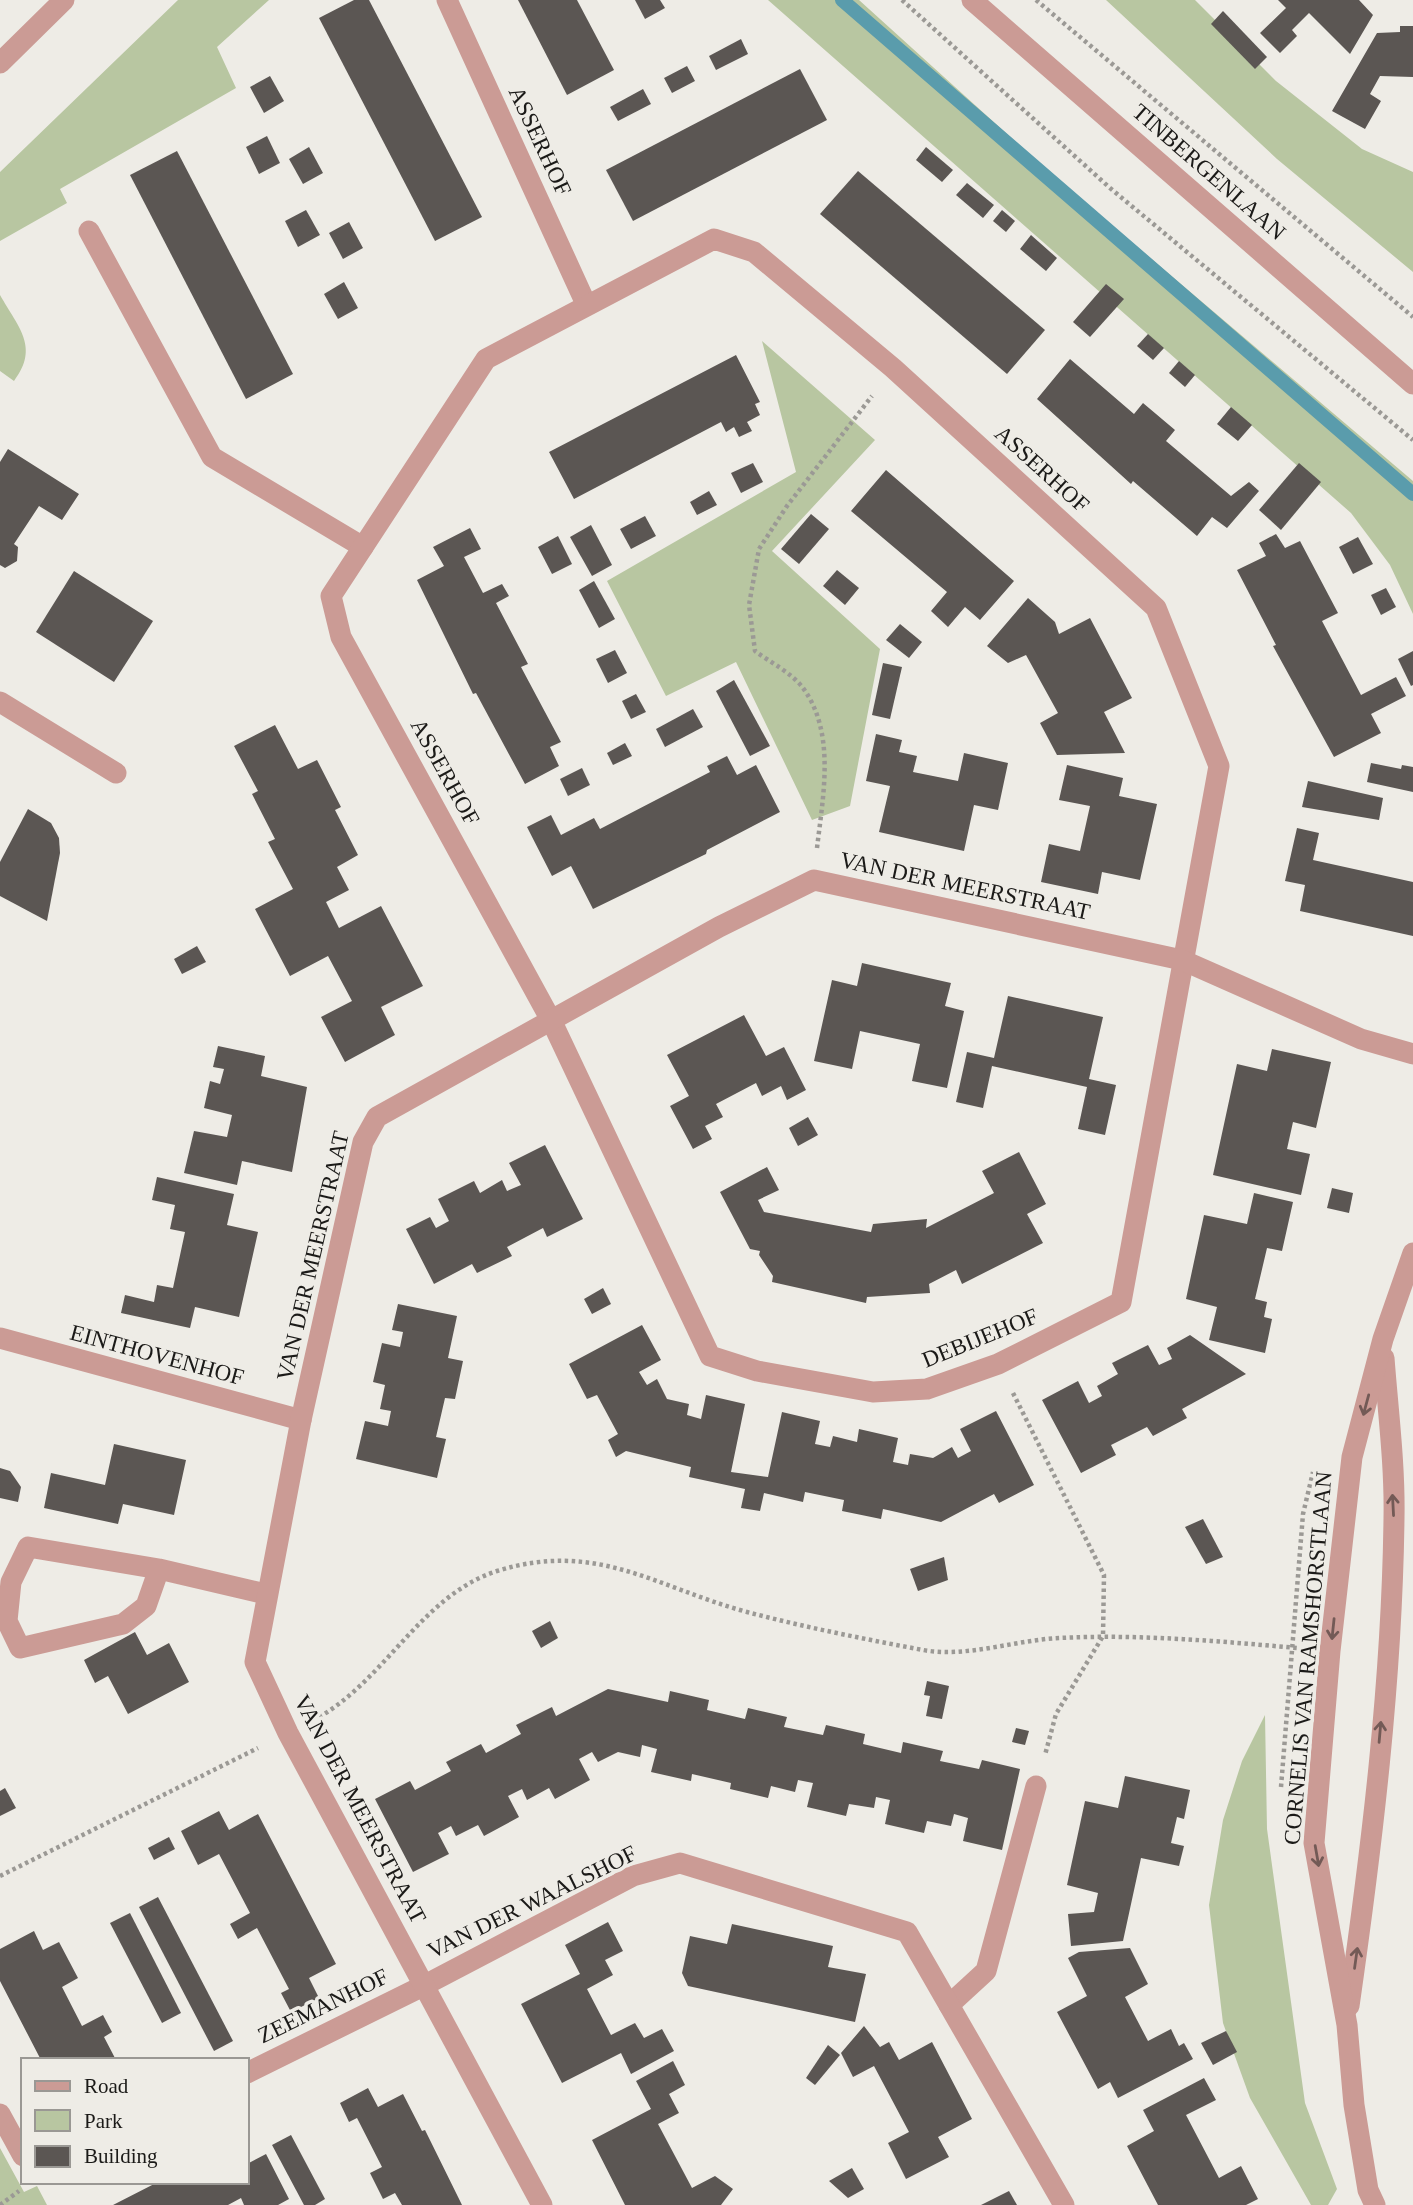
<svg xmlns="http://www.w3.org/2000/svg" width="1413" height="2205" font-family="Georgia,serif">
<rect width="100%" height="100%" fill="#eeece6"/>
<g fill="#b8c6a1">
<path d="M178,0H269L217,47L236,88L60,189L67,203L0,241V172Z"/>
<path d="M768,0H859L1049,172L1413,481V614L1390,565L1351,513Z"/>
<path d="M1106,0H1195L1276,81L1362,149L1413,172V272L1277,159Z"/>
<path d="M0,295C18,327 40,347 14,381L0,371Z"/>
<path d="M762,341L875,440L772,551L880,649L850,806L812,820L736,662L666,696L607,581L796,472Z"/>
<path d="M1265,1715L1267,1829L1305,2103L1337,2189L1328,2205H1311L1250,2098L1223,2023L1209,1905L1223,1820L1242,1761Z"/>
<path d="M0,2148L24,2192L37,2186L47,2205H0Z"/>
</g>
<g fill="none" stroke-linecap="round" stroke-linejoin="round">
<path stroke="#5a9cac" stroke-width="14" d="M842,0L1413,494"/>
</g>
<g fill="#5b5653">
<path d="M354,0H369L482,217L435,241L319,18Z"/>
<path d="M518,0H577L614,70L567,95Z"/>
<path d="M635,0H660L665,8L645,19Z"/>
<path d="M1278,0H1359L1373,15L1350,54L1309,13L1292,30L1297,36L1280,53L1260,33L1286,8Z"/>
<path d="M1223,11L1267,57L1255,69L1211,24Z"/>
<path d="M1400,26H1413V77L1380,76L1370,94L1381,101L1365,129L1332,111L1377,33L1400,32Z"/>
<path d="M741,39L748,54L716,70L709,56Z"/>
<path d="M687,66L695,81L672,93L664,78Z"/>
<path d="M800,69L827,120L633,221L606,170Z"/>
<path d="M270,76L284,101L264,113L250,87Z"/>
<path d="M643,89L651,104L618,121L610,107Z"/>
<path d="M267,136L280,163L259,174L246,147Z"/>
<path d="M309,147L323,173L303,184L289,159Z"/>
<path d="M926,147L953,170L942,182L916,160Z"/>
<path d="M177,151L293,374L246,399L130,175Z"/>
<path d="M858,171L1045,330L1007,374L820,214Z"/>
<path d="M967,183L994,205L983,218L956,195Z"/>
<path d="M306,210L320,235L298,247L285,221Z"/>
<path d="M1002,210L1015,221L1006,232L993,221Z"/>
<path d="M349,222L363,248L343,259L329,233Z"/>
<path d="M1031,235L1057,258L1046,271L1020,249Z"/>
<path d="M344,282L358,308L338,319L324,294Z"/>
<path d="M1106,284L1124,299L1090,337L1073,322Z"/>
<path d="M1148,334L1164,348L1153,360L1137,346Z"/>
<path d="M736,355L760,402L755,404L760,415L747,422L752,431L739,437L734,427L726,432L721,422L574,499L549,452Z"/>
<path d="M1070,359L1134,414L1143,403L1175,430L1166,441L1231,496L1249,482L1259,491L1227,528L1212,517L1197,536L1133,481L1131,484L1037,399Z"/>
<path d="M1179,361L1195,375L1185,387L1169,373Z"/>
<path d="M1231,407L1252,425L1238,441L1217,424Z"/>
<path d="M8,449L79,494L62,520L39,506L14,544L18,547L17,561L5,568L0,565V462Z"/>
<path d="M753,463L763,482L741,493L731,473Z"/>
<path d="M1299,463L1321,482L1281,530L1259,510Z"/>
<path d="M886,470L1014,581L980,620L965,607L948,627L931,611L947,592L851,511Z"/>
<path d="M709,491L717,505L697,515L690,502Z"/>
<path d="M811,514L829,529L799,564L781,549Z"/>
<path d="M645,516L656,536L631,549L620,529Z"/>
<path d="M591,525L612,565L592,576L570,537Z"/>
<path d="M470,528L481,549L464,557L483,593L502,584L509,596L496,603L528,664L521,667L561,742L550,747L559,766L525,784L476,693L473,694L417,580L444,566L433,547Z"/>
<path d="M1276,534L1285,548L1300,541L1338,613L1322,621L1361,695L1396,677L1406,696L1371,714L1381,733L1334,757L1273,646L1276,645L1237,570L1266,556L1259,543Z"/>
<path d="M558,536L572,564L552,574L538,547Z"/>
<path d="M1358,537L1373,564L1353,574L1339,547Z"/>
<path d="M837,570L859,588L845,605L823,586Z"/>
<path d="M74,571L153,621L114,682L36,632Z"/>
<path d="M594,581L615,619L599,628L579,590Z"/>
<path d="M1386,588L1396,607L1381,615L1371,595Z"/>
<path d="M1028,598L1055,622L1059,634L1090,618L1132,698L1104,712L1125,753L1057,755L1040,723L1058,713L1026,655L1008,663L987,646Z"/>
<path d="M900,624L922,642L909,658L886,640Z"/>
<path d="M615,650L627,673L608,683L596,659Z"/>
<path d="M1413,651V685L1411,686L1398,659Z"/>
<path d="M883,663L902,667L890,719L872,715Z"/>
<path d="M734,680L770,746L750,756L716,691Z"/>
<path d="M636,694L646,712L631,719L622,701Z"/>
<path d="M693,709L703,727L665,747L656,729Z"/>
<path d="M275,725L298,769L317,760L341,807L335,810L358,855L337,867L349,890L326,902L339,928L381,906L423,986L381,1007L395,1035L345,1062L321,1017L352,1001L328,956L290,976L255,909L293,889L268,842L275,839L252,794L258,791L234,746Z"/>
<path d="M876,734L902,740L899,752L917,756L913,772L958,781L964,753L1008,763L998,810L974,805L964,851L879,832L890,786L866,781Z"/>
<path d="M625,743L632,756L613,765L607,753Z"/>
<path d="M727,756L737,775L756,765L780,812L707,850L706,854L593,909L571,866L552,876L527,827L551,815L561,835L594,818L600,829L710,772L707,766Z"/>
<path d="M1371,763L1401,769L1402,765L1413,767V792L1367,782Z"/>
<path d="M1067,765L1123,778L1119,796L1157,804L1140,880L1102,872L1098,894L1041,882L1049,844L1080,851L1090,806L1059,800Z"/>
<path d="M582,768L590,785L568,796L560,779Z"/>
<path d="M1308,781L1383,798L1379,820L1302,807Z"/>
<path d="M28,809L51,823L59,838L60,853L47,921L0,896V862Z"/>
<path d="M1297,828L1319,833L1313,860L1413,882V936L1300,911L1305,885L1285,881Z"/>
<path d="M197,946L206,962L182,974L174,959Z"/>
<path d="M862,963L951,983L945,1006L964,1011L947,1088L912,1081L920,1044L860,1031L852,1069L814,1061L832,980L857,986Z"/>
<path d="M1008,996L1103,1017L1089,1079L1116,1085L1105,1135L1078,1129L1087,1087L992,1066L983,1108L956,1102L967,1052L994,1058Z"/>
<path d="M744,1015L766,1056L784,1047L806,1090L787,1100L781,1086L762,1096L756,1083L716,1104L723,1117L705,1126L712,1139L693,1149L670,1106L689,1096L667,1055Z"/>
<path d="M218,1046L265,1056L261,1076L307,1087L292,1172L242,1161L237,1185L184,1173L194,1131L227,1137L232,1115L204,1108L210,1081L220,1084L224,1069L213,1067Z"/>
<path d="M1272,1049L1331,1062L1316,1128L1293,1122L1287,1149L1310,1154L1301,1195L1213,1175L1237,1064L1267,1071Z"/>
<path d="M808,1117L818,1135L798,1146L789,1128Z"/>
<path d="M545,1145L583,1219L547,1237L543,1228L507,1247L512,1256L477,1273L472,1264L434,1284L406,1229L430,1217L436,1228L449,1221L438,1199L474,1181L480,1193L502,1180L507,1191L521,1185L509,1163Z"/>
<path d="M1019,1152L1046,1204L1027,1214L1043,1243L962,1284L956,1270L929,1284L930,1293L867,1297L866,1303L772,1282L773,1276L759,1255L760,1251L750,1249L720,1192L767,1167L779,1190L758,1200L764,1212L871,1232L873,1224L927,1219L926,1228L994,1193L982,1171Z"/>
<path d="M157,1177L234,1194L227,1225L258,1232L239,1317L195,1307L190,1328L121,1313L125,1295L154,1302L157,1285L173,1288L185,1232L170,1229L175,1205L152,1200Z"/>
<path d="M1332,1188L1353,1193L1349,1213L1327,1208Z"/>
<path d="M1254,1193L1293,1202L1282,1251L1267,1248L1255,1299L1267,1302L1264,1317L1272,1319L1265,1353L1209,1340L1217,1307L1186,1299L1204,1215L1247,1224Z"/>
<path d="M603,1288L611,1304L592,1314L584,1299Z"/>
<path d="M398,1304L457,1316L448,1358L463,1361L455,1399L445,1398L436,1437L446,1439L437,1478L356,1459L365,1421L388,1426L391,1411L380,1409L385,1385L373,1382L382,1343L400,1347L403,1332L392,1330Z"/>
<path d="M642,1325L661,1360L639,1372L647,1385L657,1379L667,1399L689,1404L687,1415L701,1419L706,1395L745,1404L731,1472L768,1477L782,1412L820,1421L815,1444L830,1447L833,1436L857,1442L859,1429L898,1438L893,1462L908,1465L910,1454L933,1458L952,1447L958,1458L971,1451L960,1429L996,1411L1034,1485L999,1503L994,1494L941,1522L883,1509L881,1519L842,1511L844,1500L805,1492L803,1502L764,1493L760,1511L741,1508L745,1489L689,1477L691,1467L626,1451L616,1457L608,1440L618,1434L597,1395L587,1399L569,1364Z"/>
<path d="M1190,1335L1246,1374L1182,1409L1187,1418L1153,1436L1147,1427L1111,1445L1116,1455L1081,1473L1042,1400L1078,1381L1089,1403L1102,1396L1097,1386L1118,1374L1112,1363L1148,1345L1159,1365L1172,1359L1167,1348Z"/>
<path d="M114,1444L186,1460L174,1515L123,1504L118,1524L44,1508L51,1473L105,1485Z"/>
<path d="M0,1468L10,1471L21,1487L18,1502L0,1498Z"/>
<path d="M1203,1519L1223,1557L1206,1564L1185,1527Z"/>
<path d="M944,1557L948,1580L918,1591L910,1569Z"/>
<path d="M550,1621L558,1638L541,1648L532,1631Z"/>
<path d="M135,1632L147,1655L169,1643L189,1682L128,1714L108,1676L95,1683L84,1660Z"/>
<path d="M927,1681L949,1686L942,1719L926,1716L930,1696L924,1695Z"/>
<path d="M608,1689L668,1702L670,1691L709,1700L707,1710L745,1719L748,1708L787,1717L784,1727L823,1735L826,1725L865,1734L863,1744L901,1753L903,1742L943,1751L940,1761L979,1769L982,1760L1020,1769L1002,1850L963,1841L968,1818L954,1814L951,1826L927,1821L924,1833L885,1824L890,1800L876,1797L874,1808L849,1804L846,1816L807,1807L813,1783L798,1780L795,1792L771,1786L768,1798L730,1789L731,1783L692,1774L691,1781L651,1772L657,1749L642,1745L640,1757L618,1752L598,1762L592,1752L579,1759L590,1780L555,1799L549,1788L527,1800L522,1789L508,1796L519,1817L484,1836L478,1825L456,1836L451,1826L438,1833L449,1854L413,1872L375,1799L410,1781L415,1790L451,1771L446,1762L481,1744L486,1753L521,1734L516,1725L552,1707L556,1716Z"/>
<path d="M1016,1728L1029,1731L1025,1745L1012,1742Z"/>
<path d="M1125,1776L1190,1790L1184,1819L1177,1817L1171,1843L1184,1846L1179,1866L1141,1858L1123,1941L1071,1946L1068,1914L1094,1912L1098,1893L1067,1885L1085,1801L1118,1808Z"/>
<path d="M5,1788L16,1808L0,1816V1791Z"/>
<path d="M219,1811L229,1830L258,1814L336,1964L309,1978L319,1998L291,2012L281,1993L289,1989L257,1928L238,1939L230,1924L250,1913L219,1854L198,1865L181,1831Z"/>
<path d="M169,1837L175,1849L154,1860L148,1848Z"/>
<path d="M158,1897L233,2041L214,2051L139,1907Z"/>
<path d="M130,1913L181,2013L162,2023L110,1923Z"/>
<path d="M608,1922L623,1951L605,1960L613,1975L587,1989L611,2035L635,2023L644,2038L662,2029L674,2051L631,2074L621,2053L562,2083L521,2004L580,1974L565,1945Z"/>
<path d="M732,1924L833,1946L828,1967L866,1974L855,2022L688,1986L682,1973L690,1936L727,1944Z"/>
<path d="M34,1931L43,1950L59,1942L78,1978L62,1987L82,2026L103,2015L112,2032L104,2037L116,2060H41L0,1981V1949Z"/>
<path d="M1130,1948L1148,1984L1125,1997L1148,2041L1171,2029L1179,2046L1184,2043L1193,2059L1118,2098L1110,2082L1098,2089L1057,2012L1087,1996L1068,1958L1079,1952Z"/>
<path d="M864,2026L880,2047L889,2042L899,2060L932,2042L972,2119L938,2137L949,2157L906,2179L888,2143L909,2132L874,2066L853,2077L841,2053Z"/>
<path d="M1226,2031L1237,2052L1213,2065L1201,2043Z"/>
<path d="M828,2045L840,2055L815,2085L806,2078Z"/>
<path d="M673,2061L685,2085L669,2094L679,2113L658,2124L692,2188L715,2176L733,2189L721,2205H625L592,2140L651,2109L636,2081Z"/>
<path d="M1204,2078L1216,2100L1186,2115L1219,2178L1241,2166L1258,2199L1246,2205H1158L1127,2146L1154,2131L1143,2110Z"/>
<path d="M368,2088L378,2107L403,2094L422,2131L425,2130L462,2205H402L395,2193L383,2199L370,2173L382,2167L357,2118L349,2122L340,2103Z"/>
<path d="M291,2135L325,2199L315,2205H304L272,2145Z"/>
<path d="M266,2154L289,2199L278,2205H244L241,2198L228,2205H113L158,2182H247V2164Z"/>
<path d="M852,2168L864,2189L848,2198L829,2181Z"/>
<path d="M1009,2191L1017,2205H981Z"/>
</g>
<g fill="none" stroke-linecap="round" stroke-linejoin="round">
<g stroke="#9b9995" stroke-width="4.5" stroke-dasharray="3.5 3.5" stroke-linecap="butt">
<path d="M902,0L1110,188L1413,440"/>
<path d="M1036,0L1413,317"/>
<path d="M817,848C823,796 836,733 803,688C793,674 770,662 755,651L749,605L759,549L787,506L872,396"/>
<path d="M1013,1393L1104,1575L1103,1636L1056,1714L1045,1755"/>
<path d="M319,1717C386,1679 422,1595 497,1571C597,1540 655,1587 747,1612C804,1627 864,1639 923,1650C967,1658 1015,1640 1059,1638C1138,1634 1218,1641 1297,1648"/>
<path d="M1281,1787L1303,1514L1313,1472"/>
<path d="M0,1876L258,1748"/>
<path d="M0,2205L19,2191"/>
</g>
<g stroke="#cb9b95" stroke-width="21">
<path d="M447,0L586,304"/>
<path d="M0,63L64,0"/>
<path d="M89,231L212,457L363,547"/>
<path d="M714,239L754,252L893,368L1156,608L1219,766L1121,1302L998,1364L927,1389L873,1392L757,1371L710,1356L552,1022L341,637L331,596L486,359Z"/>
<path d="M0,702L116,773"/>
<path d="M0,1338L301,1420"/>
<path d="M159,1569L28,1547L11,1582L7,1621L20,1648L123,1624L146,1606L159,1569L266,1594"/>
<path d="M949,2005L986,1971L1036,1786"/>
<path d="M247,2073L423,1986L633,1876L680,1863L907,1932L1064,2205"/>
<path d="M0,2114L23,2156"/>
<path d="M542,2205L288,1733L255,1662L301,1420L363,1142L377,1117L719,927L814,880L1182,960L1361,1039L1413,1054"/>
</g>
<g stroke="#cb9b95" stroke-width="21">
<path d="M972,0L1413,384"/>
<path d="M1349,2006C1372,1845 1392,1681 1394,1518C1395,1465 1388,1411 1384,1358"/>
<path d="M1375,2205L1368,2190L1354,2105L1347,2025L1314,1843L1330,1651L1352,1457L1383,1339L1413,1253"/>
</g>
</g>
<defs><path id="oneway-shaft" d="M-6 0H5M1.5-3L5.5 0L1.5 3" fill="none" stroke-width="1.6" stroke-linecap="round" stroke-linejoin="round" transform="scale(1.75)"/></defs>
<g stroke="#735a56">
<use href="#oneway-shaft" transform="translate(1366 1405) rotate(105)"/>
<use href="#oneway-shaft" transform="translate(1393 1505) rotate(-93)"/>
<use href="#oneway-shaft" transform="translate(1333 1629) rotate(96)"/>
<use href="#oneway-shaft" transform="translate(1380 1732) rotate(-85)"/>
<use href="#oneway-shaft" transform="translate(1317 1856) rotate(80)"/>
<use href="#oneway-shaft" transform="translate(1356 1958) rotate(-82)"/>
</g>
<g text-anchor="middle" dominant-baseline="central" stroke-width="7" stroke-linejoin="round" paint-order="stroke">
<g font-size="23" fill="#1b1a18" stroke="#eeece6">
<text transform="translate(540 141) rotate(65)">ASSERHOF</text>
<text transform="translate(1209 172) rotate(41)">TINBERGENLAAN</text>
<text transform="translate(1042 469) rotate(42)">ASSERHOF</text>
<text transform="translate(445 772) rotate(61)">ASSERHOF</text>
<text transform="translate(965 886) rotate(12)">VAN DER MEERSTRAAT</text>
<text transform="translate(313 1256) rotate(-77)">VAN DER MEERSTRAAT</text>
<text transform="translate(980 1338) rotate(-22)">DEBIJEHOF</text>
<text transform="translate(157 1355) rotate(15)">EINTHOVENHOF</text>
<text transform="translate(1308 1658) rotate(-85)">CORNELIS VAN RAMSHORSTLAAN</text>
<text transform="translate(360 1809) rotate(62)">VAN DER MEERSTRAAT</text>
<text transform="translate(532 1902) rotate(-26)">VAN DER WAALSHOF</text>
<text transform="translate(323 2006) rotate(-26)">ZEEMANHOF</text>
</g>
</g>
<rect x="21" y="2058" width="228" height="126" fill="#eeece6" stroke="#9a9894" stroke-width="2"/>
<rect x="35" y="2081" width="35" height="10" fill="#cb9b95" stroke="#9a9894" stroke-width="2"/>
<text x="84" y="2093" font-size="21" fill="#1b1a18">Road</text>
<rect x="35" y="2110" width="35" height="21" fill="#b8c6a1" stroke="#9a9894" stroke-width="2"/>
<text x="84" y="2128" font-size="21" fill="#1b1a18">Park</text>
<rect x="35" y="2146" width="35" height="21" fill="#5b5653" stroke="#9a9894" stroke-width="2"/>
<text x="84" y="2163" font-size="21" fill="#1b1a18">Building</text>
</svg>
